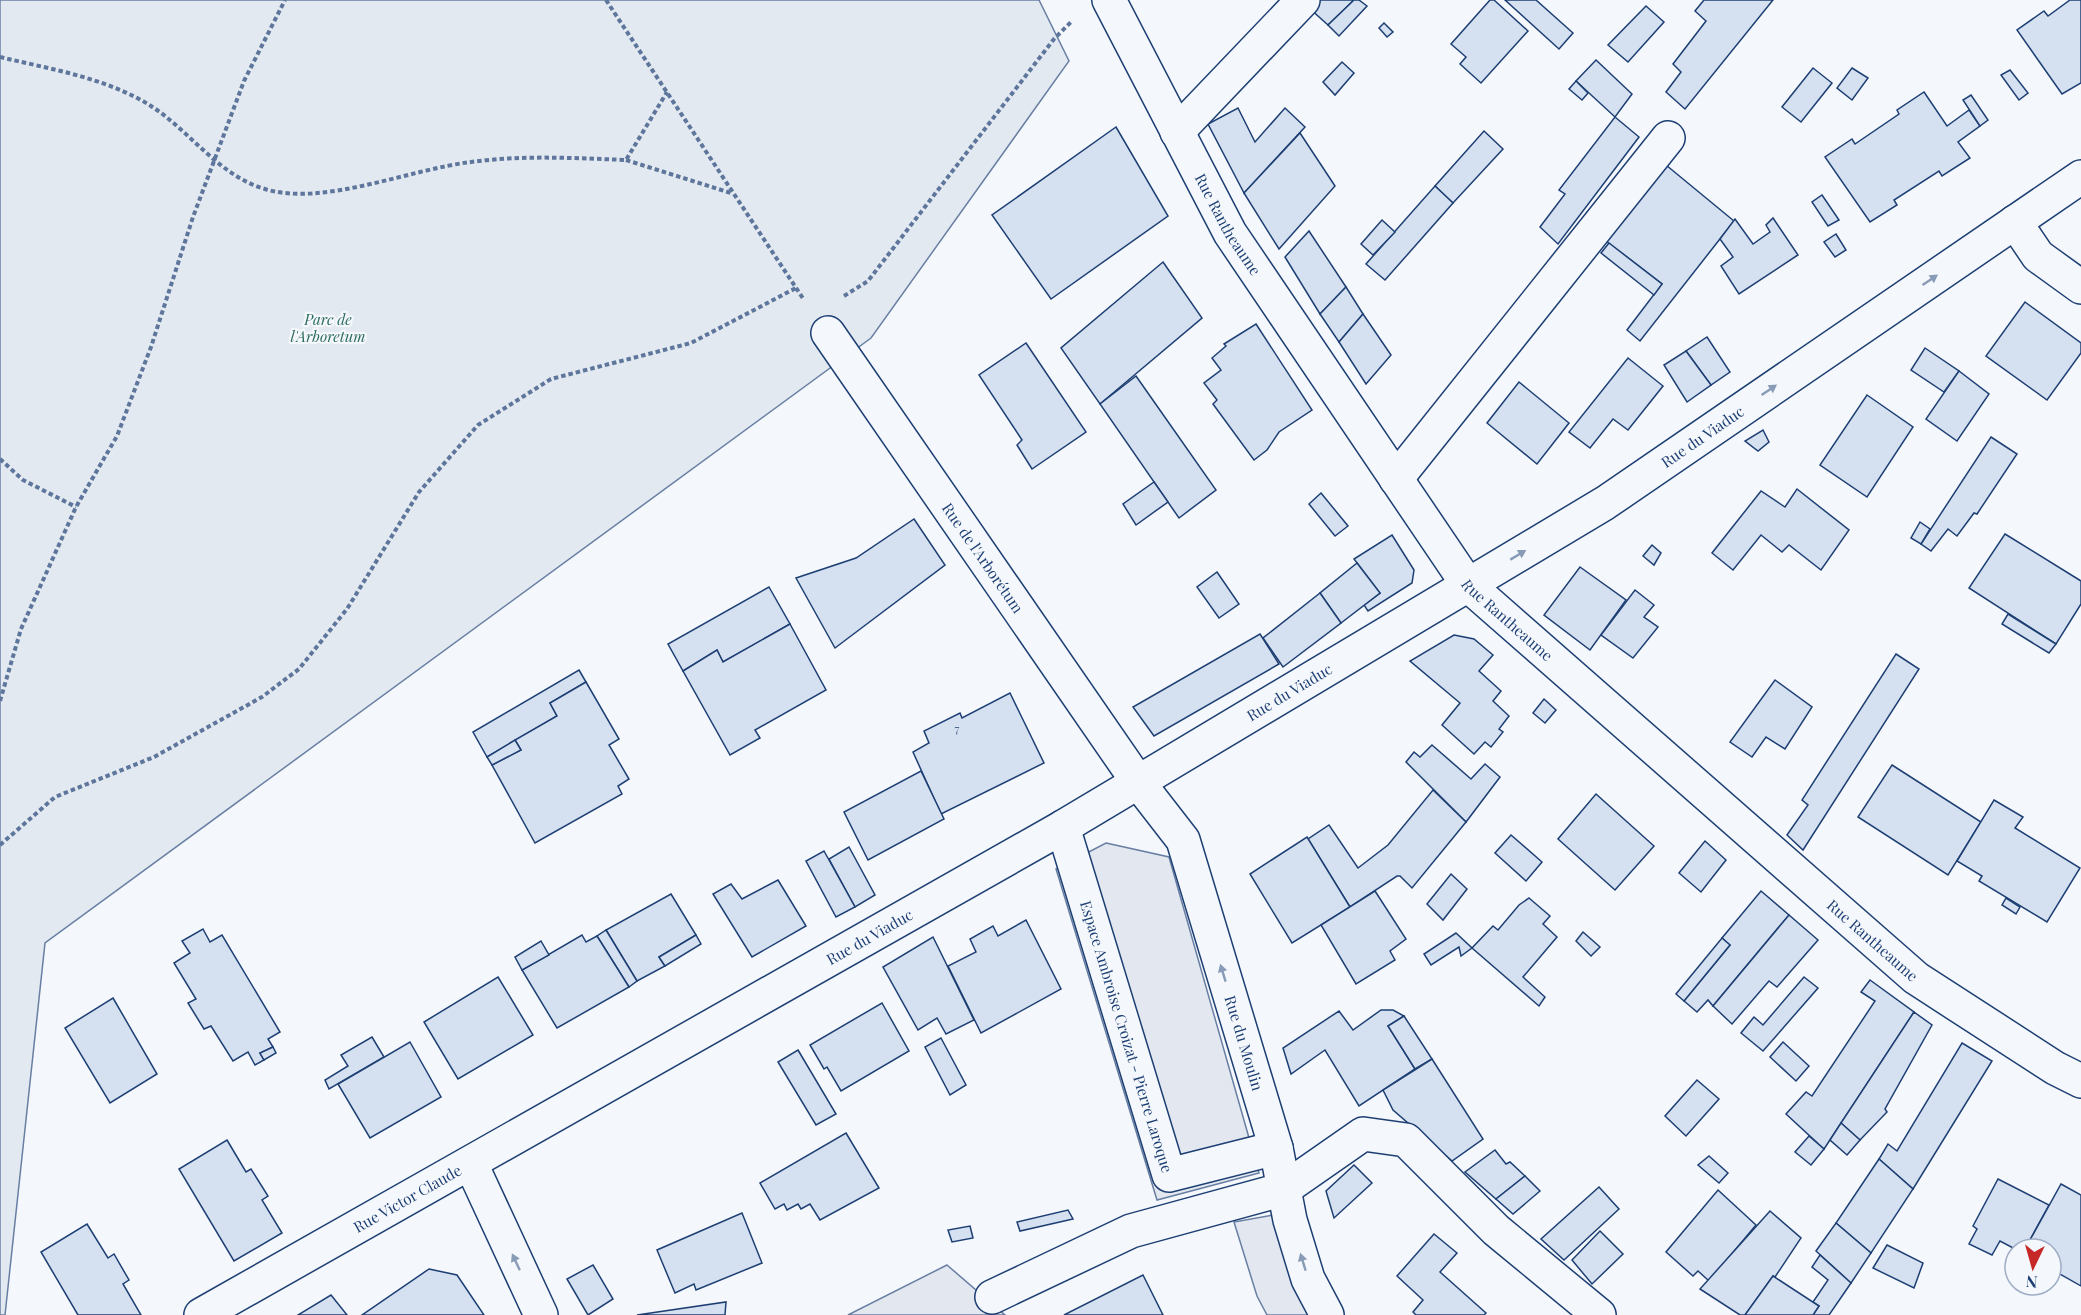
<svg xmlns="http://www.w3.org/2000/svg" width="2081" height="1315" font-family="'Playfair Display',serif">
<rect width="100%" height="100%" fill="#f4f7fb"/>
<path fill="#e3e9f0" stroke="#687fa3" stroke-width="1.5" d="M0,0H1039L1069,61L871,338L45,943L5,1315H0Z"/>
<g fill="#e3e8f0" stroke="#687fa3" stroke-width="1.5">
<path d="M1106,843L1169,857L1259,1173L1157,1200L1056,869Z"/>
<path d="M1273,1215L1310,1315H1267L1257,1296L1234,1222Z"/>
<path d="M947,1265L1005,1315H848Z"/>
</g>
<g fill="#d5e0f0" stroke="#1d3f73" stroke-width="1.5">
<path d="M1315,0H1354L1328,25L1308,7Z"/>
<path d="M1354,0H1359L1367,6L1339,36L1328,25Z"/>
<path d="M1490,0H1494L1528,31L1481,83L1460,64L1466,57L1451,44Z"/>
<path d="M1505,0H1536L1573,33L1559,49Z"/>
<path d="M1704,0H1773L1685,109L1666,92L1681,72L1673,64L1706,21L1695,11Z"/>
<path d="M2070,0H2081V83L2062,94L2017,30L2044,11L2048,16Z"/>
<path d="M1646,6L1664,22L1628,62L1608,45Z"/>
<path d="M1384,23L1393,32L1387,37L1379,28Z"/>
<path d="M1596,60L1632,94L1615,117L1576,81Z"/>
<path d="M1342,62L1354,73L1335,95L1323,82Z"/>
<path d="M1813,68L1832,83L1801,122L1782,107Z"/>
<path d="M1852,68L1868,78L1852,100L1837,88Z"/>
<path d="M2010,70L2028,93L2019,100L2001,75Z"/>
<path d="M1576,81L1588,93L1582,100L1569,89Z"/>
<path d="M1924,92L1947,126L1969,110L1980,126L1958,142L1970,158L1942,176L1939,171L1894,200L1897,205L1870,222L1825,157L1852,139L1855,144L1899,114L1897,110Z"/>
<path d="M1971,95L1988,120L1980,126L1963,100Z"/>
<path d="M1238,108L1255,142L1285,108L1305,127L1244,193L1208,124Z"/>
<path d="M1615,117L1639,137L1558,244L1540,227L1565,194L1559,190Z"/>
<path d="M1116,127L1168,216L1051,299L992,215Z"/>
<path d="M1484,131L1503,149L1453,203L1435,186Z"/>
<path d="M1300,133L1335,186L1279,249L1244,193Z"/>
<path d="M1666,165L1734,221L1640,341L1627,330L1662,284L1606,241Z"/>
<path d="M1435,186L1453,203L1385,280L1366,264Z"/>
<path d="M1822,195L1839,220L1828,226L1812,202Z"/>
<path d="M1773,218L1798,255L1739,294L1721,266L1733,257L1720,239L1735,219L1753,244L1770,232L1766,225Z"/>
<path d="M1382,220L1395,232L1373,255L1361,244Z"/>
<path d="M1309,231L1346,287L1320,314L1285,257Z"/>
<path d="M1836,234L1846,250L1835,257L1824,242Z"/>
<path d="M1609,243L1662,284L1654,295L1601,253Z"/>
<path d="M1163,262L1202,318L1100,404L1061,348Z"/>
<path d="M1346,287L1363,314L1339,342L1320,314Z"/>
<path d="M2025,302L2081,343V353L2047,400L1986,356Z"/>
<path d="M1363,314L1391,355L1366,384L1339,342Z"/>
<path d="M1256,324L1312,410L1279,432L1267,450L1254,460L1213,404L1217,400L1204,383L1221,370L1212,358L1226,346L1224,344Z"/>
<path d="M1707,337L1730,372L1711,385L1686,351Z"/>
<path d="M1026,343L1086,432L1032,469L1017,445L1022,440L979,375Z"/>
<path d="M1925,348L1959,371L1944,392L1911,370Z"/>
<path d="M1686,351L1711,385L1687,402L1664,365Z"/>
<path d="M1628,358L1663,386L1628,430L1613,419L1590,448L1569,432Z"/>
<path d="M1959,371L1989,394L1957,441L1926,419Z"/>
<path d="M1136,376L1216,490L1179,518L1100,404Z"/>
<path d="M1519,382L1569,423L1537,464L1487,423Z"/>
<path d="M1867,395L1913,427L1867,497L1820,465Z"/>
<path d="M1763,430L1769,442L1758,451L1745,441Z"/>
<path d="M1991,437L2017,454L1977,514L1974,513L1957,536L1948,529L1931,551L1921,544Z"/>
<path d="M1154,482L1168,502L1136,525L1123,504Z"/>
<path d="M1797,489L1849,530L1821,570L1789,545L1782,552L1761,535L1733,570L1712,553L1761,491L1785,507Z"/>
<path d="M1321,493L1348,526L1335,536L1309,504Z"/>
<path d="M914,519L945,565L835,648L796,578L856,558Z"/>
<path d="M1920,522L1930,529L1921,544L1911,538Z"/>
<path d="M2005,534L2081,581V604L2056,644L1969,588Z"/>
<path d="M1392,535L1414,570L1412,583L1368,611L1364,605L1380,593L1354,559Z"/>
<path d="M1652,545L1661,553L1654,565L1643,556Z"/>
<path d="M1357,563L1380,593L1341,623L1320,593Z"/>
<path d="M1580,567L1626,600L1590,650L1544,615Z"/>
<path d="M1217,572L1239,604L1219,618L1197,587Z"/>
<path d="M769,587L790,624L723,662L717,650L683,671L668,644Z"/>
<path d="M1635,590L1654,605L1644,617L1658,627L1633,658L1601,635Z"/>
<path d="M1320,593L1341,623L1283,667L1263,638Z"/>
<path d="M2008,614L2056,644L2049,653L2002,624Z"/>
<path d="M790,624L826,690L755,730L760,738L730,755L683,671L717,650L723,662Z"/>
<path d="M1260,634L1279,664L1154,736L1133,707Z"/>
<path d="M1454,635L1474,639L1493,655L1479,671L1501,691L1493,701L1509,716L1499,729L1503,732L1491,747L1485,742L1474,754L1442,725L1460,703L1410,661Z"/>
<path d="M1896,654L1919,669L1803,850L1787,835L1808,805L1802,800Z"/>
<path d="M579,670L586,682L550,703L557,716L487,757L473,732Z"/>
<path d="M1775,680L1812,707L1785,749L1766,737L1752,757L1730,742Z"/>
<path d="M586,682L619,739L609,745L629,779L618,786L622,794L535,843L492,765L521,750L515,740L557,716L550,703Z"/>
<path d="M1010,693L1044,763L941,814L913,752L929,743L924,731L960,713L962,718Z"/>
<path d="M1544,699L1556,710L1545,723L1533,713Z"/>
<path d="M515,740L521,750L492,765L487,757Z"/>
<path d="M1432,745L1471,779L1485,764L1500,777L1466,822L1406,762L1414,752L1420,757Z"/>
<path d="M1892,765L1981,822L1948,875L1858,817Z"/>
<path d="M921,771L944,819L868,860L844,812Z"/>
<path d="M1433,790L1466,822L1412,888L1400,876H1397L1350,907L1308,839L1329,825L1358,868L1388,845Z"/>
<path d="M1596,794L1654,846L1615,890L1558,839Z"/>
<path d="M1994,800L2023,817L2015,828L2080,868L2047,922L1979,881L1982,876L1957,861Z"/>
<path d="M1511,835L1542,862L1526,881L1495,853Z"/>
<path d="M1307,837L1350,907L1292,943L1250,874Z"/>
<path d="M1705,841L1726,860L1701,892L1679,873Z"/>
<path d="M849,847L875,895L855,907L829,859Z"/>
<path d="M824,851L855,907L836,917L806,861Z"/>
<path d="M1451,874L1467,889L1443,920L1427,904Z"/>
<path d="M778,880L806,926L752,957L713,894L731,884L742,899Z"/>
<path d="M1375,891L1406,939L1390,951L1395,960L1356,984L1321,925Z"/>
<path d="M1761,891L1789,915L1713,1006L1708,1000L1697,1012L1684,1001L1730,945L1722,938Z"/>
<path d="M671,894L696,935L659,957L665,966L637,981L606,930Z"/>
<path d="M1529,898L1550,916L1543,924L1557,937L1523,977L1545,997L1539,1006L1472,948L1493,926L1498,930L1519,905Z"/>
<path d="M2006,898L2020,907L2016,914L2002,905Z"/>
<path d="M1789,915L1818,940L1777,987L1769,981L1732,1024L1713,1006Z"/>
<path d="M1026,920L1061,989L981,1033L948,966L976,952L970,939L993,926L998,936Z"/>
<path d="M203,929L210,942L222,935L280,1032L268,1039L273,1047L260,1053L264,1060L255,1065L248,1052L233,1061L211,1026L204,1029L188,1003L196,999L174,963L190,953L182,941Z"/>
<path d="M606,930L637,981L629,987L597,936Z"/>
<path d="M1583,932L1600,947L1591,956L1576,941Z"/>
<path d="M1456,933L1472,948L1461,956L1459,947L1431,965L1424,954Z"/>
<path d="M582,935L586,942L597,936L629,987L557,1028L522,970Z"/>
<path d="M696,935L701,944L665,966L659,957Z"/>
<path d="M933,937L974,1020L946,1034L937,1018L918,1030L883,967Z"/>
<path d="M1722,938L1730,945L1684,1001L1676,994Z"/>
<path d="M541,941L549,955L522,970L515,957Z"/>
<path d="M498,977L533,1035L458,1079L424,1022Z"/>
<path d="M1804,977L1818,988L1763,1051L1741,1033L1754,1017L1763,1025Z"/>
<path d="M1870,980L1914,1012L1824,1149L1786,1114L1806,1092L1812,1096L1875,1001L1861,992Z"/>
<path d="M113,998L157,1074L110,1103L65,1028Z"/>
<path d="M882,1003L909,1051L841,1091L827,1067L824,1069L810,1045Z"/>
<path d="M1381,1010H1393L1404,1016L1388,1026L1415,1069L1359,1106L1325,1050L1291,1074L1283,1048L1339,1011L1353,1030Z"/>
<path d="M1914,1012L1932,1025L1885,1109L1887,1112L1860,1140L1841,1123Z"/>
<path d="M1404,1016L1432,1059L1415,1069L1388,1026Z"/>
<path d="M372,1037L384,1057L329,1089L325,1080L348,1066L341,1055Z"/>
<path d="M941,1038L966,1085L950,1095L925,1047Z"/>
<path d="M410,1042L441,1097L370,1138L338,1084Z"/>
<path d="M1783,1042L1809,1066L1796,1081L1770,1057Z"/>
<path d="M1962,1043L1992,1061L1913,1189L1879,1159L1888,1144L1897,1151Z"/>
<path d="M273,1047L276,1053L264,1060L260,1053Z"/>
<path d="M798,1050L836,1114L816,1125L778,1062Z"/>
<path d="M1432,1059L1483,1139L1452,1161L1393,1110L1383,1090Z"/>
<path d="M1697,1080L1719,1099L1686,1136L1665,1116Z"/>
<path d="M1841,1123L1860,1140L1847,1155L1830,1140Z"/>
<path d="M846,1133L879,1188L820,1220L810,1204L801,1209L798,1204L787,1210L784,1204L775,1209L760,1183Z"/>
<path d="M1809,1136L1824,1149L1811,1165L1795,1152Z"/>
<path d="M227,1140L246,1172L251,1169L268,1196L262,1200L282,1233L234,1261L179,1169Z"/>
<path d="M1495,1150L1506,1164L1510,1162L1525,1176L1496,1199L1465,1172Z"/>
<path d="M1709,1156L1728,1173L1719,1183L1698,1165Z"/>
<path d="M1879,1159L1913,1189L1871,1253L1836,1223Z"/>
<path d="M1354,1165L1372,1183L1334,1218L1326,1191Z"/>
<path d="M1525,1176L1540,1191L1513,1214L1496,1199Z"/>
<path d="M1998,1179L2049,1205L2025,1249H2015L2000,1241L1992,1255L1969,1244L1977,1229L1973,1226Z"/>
<path d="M2061,1184L2081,1195V1286L2051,1269V1249H2025Z"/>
<path d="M1599,1187L1619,1209L1564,1260L1541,1239Z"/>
<path d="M1718,1190L1756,1225L1709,1281L1698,1271L1693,1276L1666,1252Z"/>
<path d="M1068,1210L1073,1219L1020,1231L1017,1222Z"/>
<path d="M1770,1211L1801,1238L1775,1277L1773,1276L1745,1315H1740L1700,1289Z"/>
<path d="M742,1213L762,1263L696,1290L694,1284L675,1293L657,1250Z"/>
<path d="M1836,1223L1871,1253L1851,1283L1816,1251Z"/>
<path d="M87,1224L108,1258L114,1254L129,1280L123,1284L141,1315H78L41,1252Z"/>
<path d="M970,1226L973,1238L952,1242L948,1230Z"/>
<path d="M1600,1231L1623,1254L1592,1284L1572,1260Z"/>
<path d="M1434,1234L1457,1253L1440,1272L1486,1313L1484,1315H1416L1413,1312L1423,1300L1397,1276Z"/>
<path d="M1887,1245L1923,1263L1914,1288L1873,1268Z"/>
<path d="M1820,1255L1851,1283L1829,1315H1813L1819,1306L1813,1302L1828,1280L1812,1267Z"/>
<path d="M593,1265L613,1299L588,1315L567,1279Z"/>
<path d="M429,1269L457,1275L484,1315H362Z"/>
<path d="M1143,1275L1163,1315H1064Z"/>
<path d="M1773,1276L1819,1306L1813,1315H1745Z"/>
<path d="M331,1295L347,1315H298Z"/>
<path d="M726,1302L725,1315H637Z"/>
</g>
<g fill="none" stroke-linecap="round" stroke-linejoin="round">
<g stroke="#1d3f73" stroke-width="36">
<g id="minor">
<path id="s1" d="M1109,0L1230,233L1468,585L1916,978L2055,1068L2081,1081"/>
<path d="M1177,132L1303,0"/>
<path d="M2015,222L2038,256L2081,287"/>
<path id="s2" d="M828,333L1138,782L1183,840L1276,1148L1290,1220L1308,1279L1327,1315"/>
<path d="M1396,479L1668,138"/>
<path id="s3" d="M1063,827L1169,1175L1276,1148"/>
<path d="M471,1164L541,1315"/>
<path d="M992,1297L1131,1231L1284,1189L1363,1134L1406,1140L1496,1230L1599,1315"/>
<path id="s4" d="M201,1315L1063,827L1605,503L2081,177"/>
</g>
</g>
<g stroke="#5e769c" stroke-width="4" stroke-dasharray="4.5 3" stroke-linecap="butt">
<path d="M606,0L804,300"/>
<path d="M0,57C50,69 107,78 151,106C190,131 219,176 265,189C322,207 411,169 471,162C522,155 574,158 626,160L667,92"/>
<path d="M626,160L731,193"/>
<path d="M844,296L868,281L1054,39L1072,21"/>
<path d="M0,459L23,480L76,507"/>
<path d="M0,701L21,629L76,507L117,436L151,347L193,217L244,81L285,0"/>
<path d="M0,845L55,797L154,757L262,697L299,669L347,609L419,492L478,425L551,379L691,343L796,288"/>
</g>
<use href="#minor" stroke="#f4f7fb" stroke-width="33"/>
</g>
<defs><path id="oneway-solid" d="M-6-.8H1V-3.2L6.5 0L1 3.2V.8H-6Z" transform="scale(1.5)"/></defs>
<g fill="#889bb7">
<use href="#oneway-solid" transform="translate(1930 280) rotate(-34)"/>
<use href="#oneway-solid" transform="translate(1769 390) rotate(-34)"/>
<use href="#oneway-solid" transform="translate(1518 555) rotate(-31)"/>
<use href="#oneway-solid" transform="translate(1223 973) rotate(-107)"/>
<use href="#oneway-solid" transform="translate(516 1262) rotate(-115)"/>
<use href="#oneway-solid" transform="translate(1303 1262) rotate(-107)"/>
</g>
<g text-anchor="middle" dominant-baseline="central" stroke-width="4.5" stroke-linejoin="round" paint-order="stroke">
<g font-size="12" fill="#4b6792">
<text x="957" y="728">7</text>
</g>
<g font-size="15" fill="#1d3f73" stroke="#f4f7fb">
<text stroke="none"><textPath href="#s1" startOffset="254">Rue Rantheaume</textPath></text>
<text stroke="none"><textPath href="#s4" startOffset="1740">Rue du Viaduc</textPath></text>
<text stroke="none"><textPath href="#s2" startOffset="273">Rue de l'Arborétum</textPath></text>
<text stroke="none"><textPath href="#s1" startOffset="740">Rue Rantheaume</textPath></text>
<text stroke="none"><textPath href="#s4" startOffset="1254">Rue du Viaduc</textPath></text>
<text stroke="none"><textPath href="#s4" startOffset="768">Rue du Viaduc</textPath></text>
<text stroke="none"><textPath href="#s1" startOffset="1226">Rue Rantheaume</textPath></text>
<text stroke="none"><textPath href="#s3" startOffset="219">Espace Ambroise Croizat - Pierre Laroque</textPath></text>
<text stroke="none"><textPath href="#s2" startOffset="831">Rue du Moulin</textPath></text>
<text stroke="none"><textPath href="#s4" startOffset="237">Rue Victor Claude</textPath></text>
</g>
<g font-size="15" font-style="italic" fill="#2c6c60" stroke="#f4f7fb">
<text x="328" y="319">Parc de<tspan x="328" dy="17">l'Arboretum</tspan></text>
</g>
</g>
<g transform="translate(2033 1267) rotate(185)"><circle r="28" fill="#f4f7fb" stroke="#9eadc5" stroke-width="1.5"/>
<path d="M0-4.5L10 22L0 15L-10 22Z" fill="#c62828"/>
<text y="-9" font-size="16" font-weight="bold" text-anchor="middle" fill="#1d3f73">N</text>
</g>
</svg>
